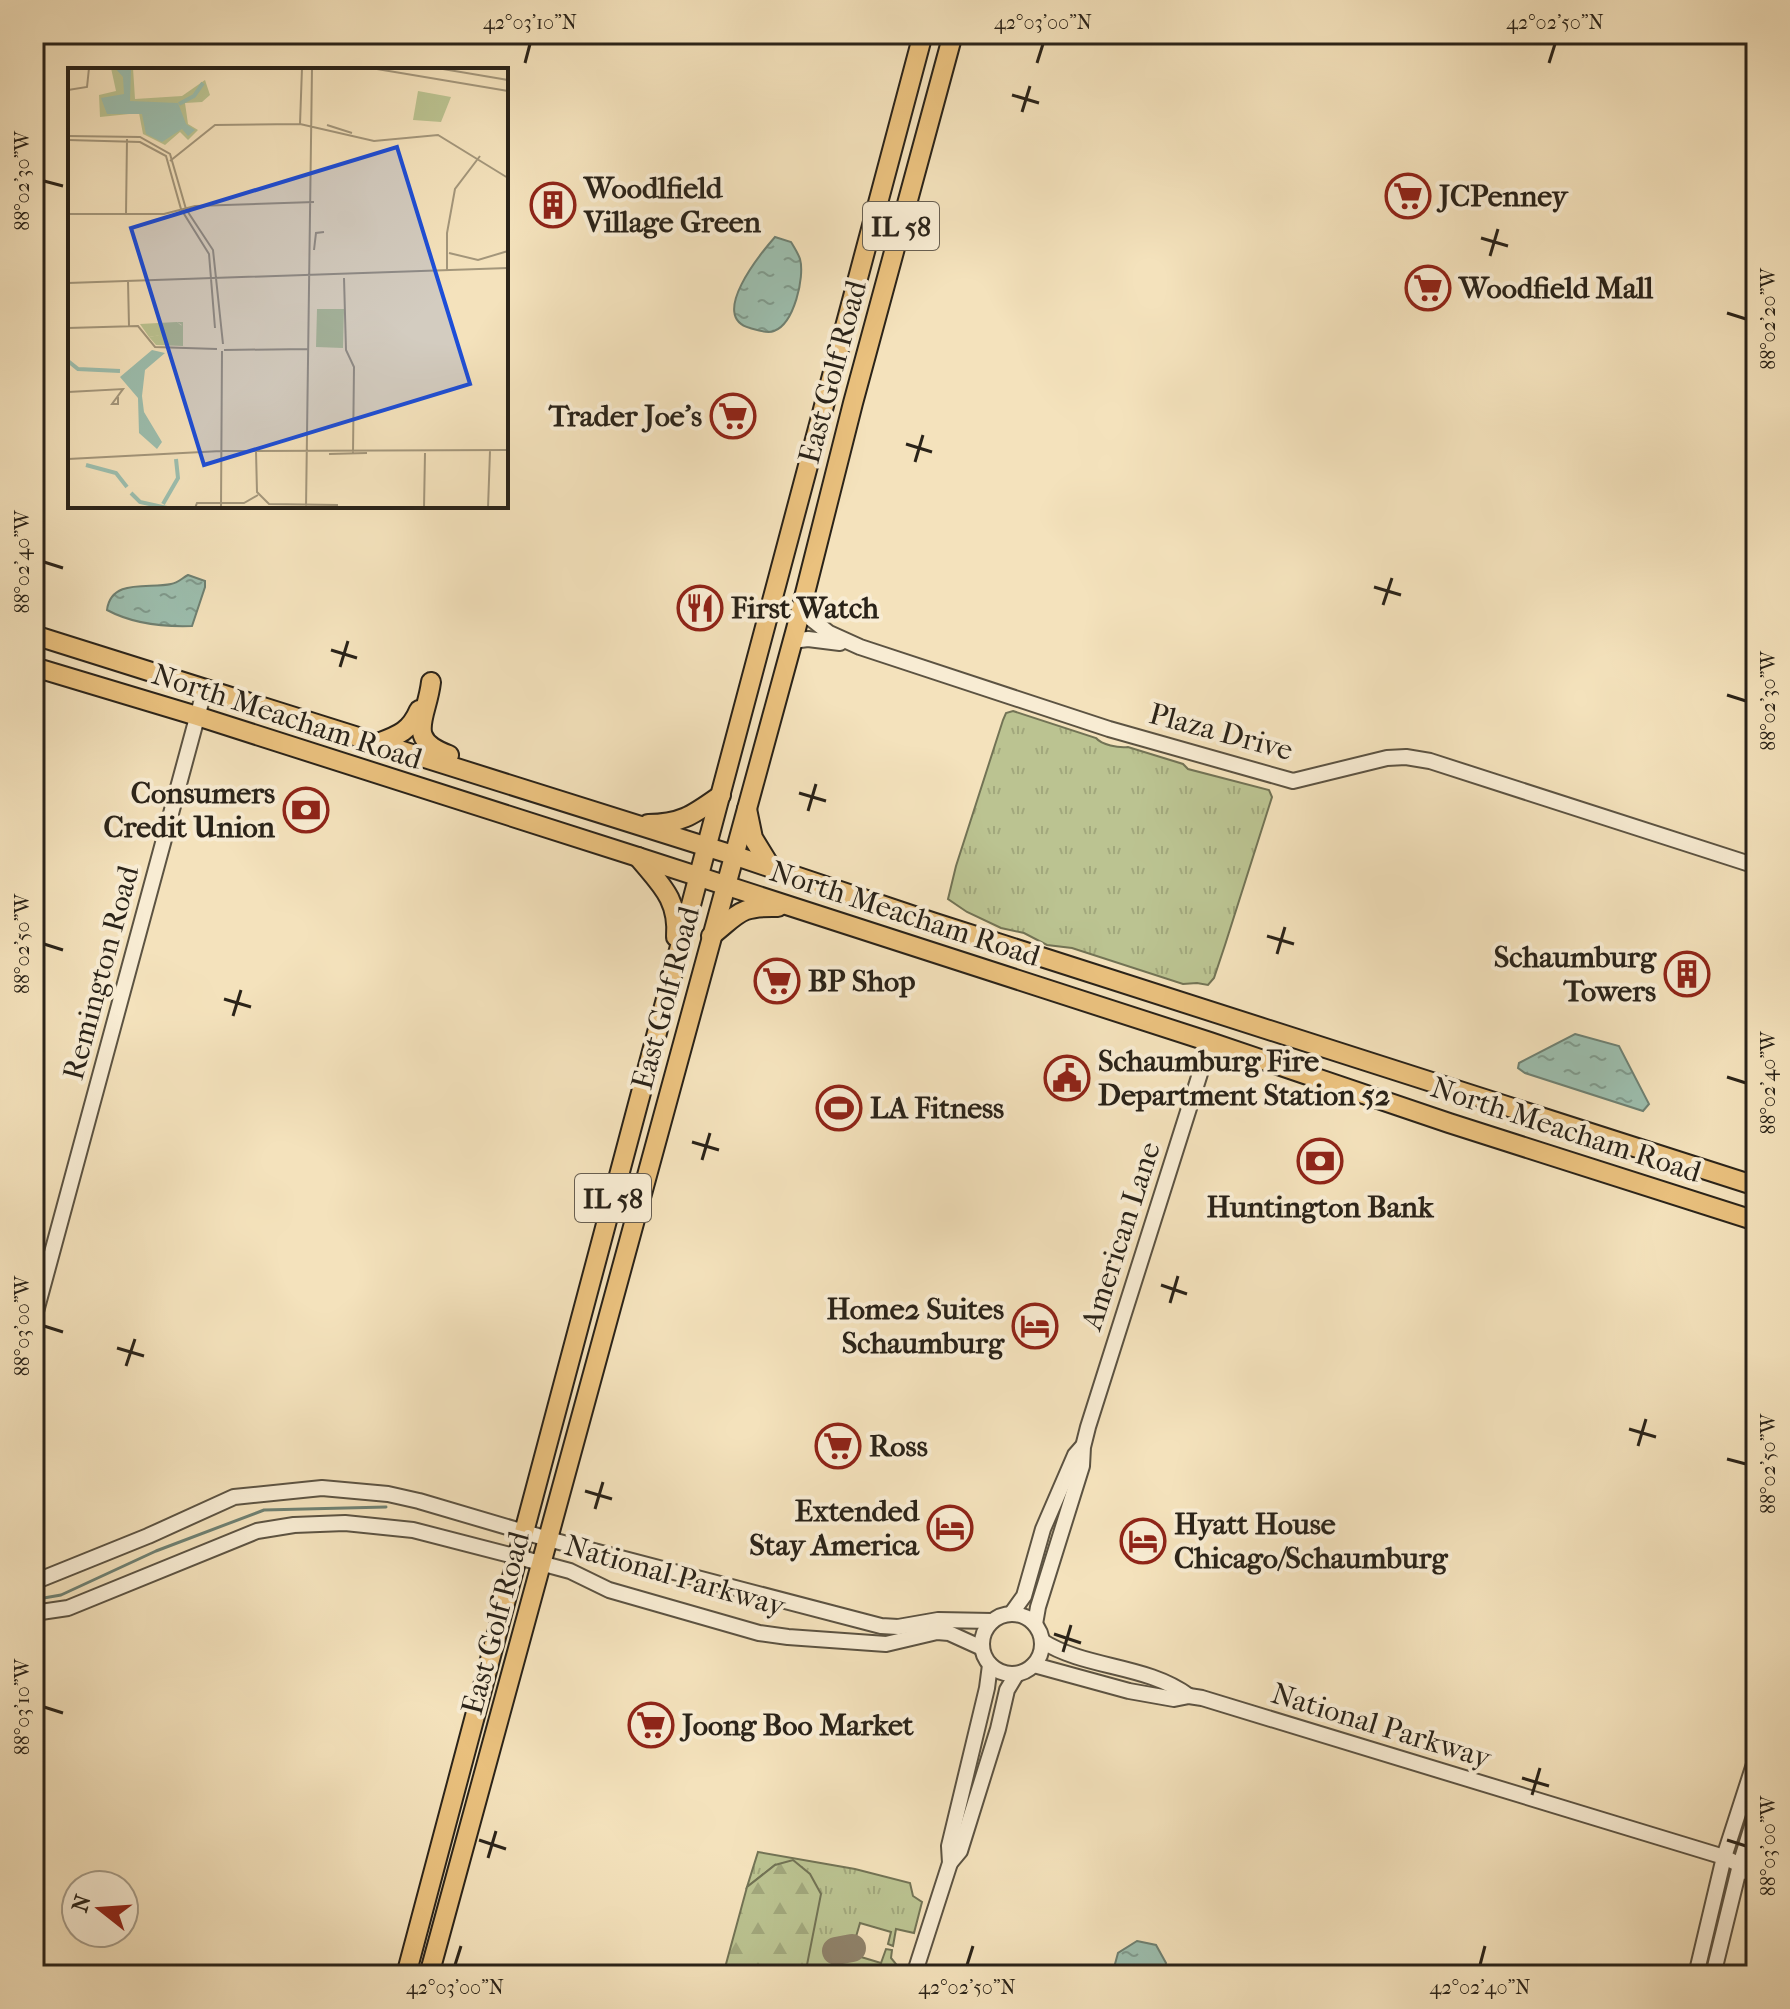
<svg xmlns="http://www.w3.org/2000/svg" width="1790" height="2009" font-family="'IM FELL French Canon',serif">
<defs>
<pattern id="grass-tufts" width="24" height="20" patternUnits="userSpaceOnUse" patternTransform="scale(2)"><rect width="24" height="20" fill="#bbc391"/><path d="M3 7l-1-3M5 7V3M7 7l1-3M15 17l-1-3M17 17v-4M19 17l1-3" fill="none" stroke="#a1a77c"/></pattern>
<pattern id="forest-firs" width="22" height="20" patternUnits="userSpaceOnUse" patternTransform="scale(2)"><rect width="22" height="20" fill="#bbc391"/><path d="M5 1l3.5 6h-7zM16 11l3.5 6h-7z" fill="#a1a77c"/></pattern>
<pattern id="water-ripples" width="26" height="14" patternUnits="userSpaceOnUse" patternTransform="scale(2)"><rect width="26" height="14" fill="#9cbeae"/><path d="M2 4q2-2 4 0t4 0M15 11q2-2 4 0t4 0" fill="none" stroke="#7f9a8d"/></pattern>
</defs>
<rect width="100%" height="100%" fill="#f4e2bc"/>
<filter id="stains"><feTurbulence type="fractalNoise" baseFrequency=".0025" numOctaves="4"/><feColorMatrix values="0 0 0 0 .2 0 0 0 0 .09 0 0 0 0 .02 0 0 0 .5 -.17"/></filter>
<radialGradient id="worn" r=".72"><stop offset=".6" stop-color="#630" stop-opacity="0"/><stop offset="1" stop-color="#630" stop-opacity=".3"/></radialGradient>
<g fill="url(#grass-tufts)" stroke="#727355" stroke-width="2">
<path d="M1013,711L1096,738C1102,745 1118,748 1128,747L1183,764L1188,769L1269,790L1272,797L1225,945L1214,978L1208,985L1197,983L1183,984L1072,948L1047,945L1024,933L1001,928L967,912L948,899L956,866L1003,720L1006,713Z"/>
<path d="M758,1852L855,1869L910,1883L913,1896L922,1902L914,1933L896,1929L893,1946L888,1944L891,1932L860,1923L853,1947L836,1950L838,1945L832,1944L829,1954L834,1956L836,1952L852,1949L851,1954L881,1963L886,1949L892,1950L891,1958L896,1964V1971L900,1973L899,1975H805L806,1958L775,1865L747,1887Z"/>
</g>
<path fill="url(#forest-firs)" stroke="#727355" stroke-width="2" d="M793,1860L810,1874L821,1894L805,1975H723L747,1887L775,1865Z"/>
<g fill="url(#water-ripples)" stroke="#6e8072" stroke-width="2">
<path d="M775,237L791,242C794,247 798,253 800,259C805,277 794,324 774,331C767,334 757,330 750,328C708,317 761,253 775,237Z"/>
<path d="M188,575L205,581V587L192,626C163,627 133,624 107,610C111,578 149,589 171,584C178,583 182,578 188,575Z"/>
<path d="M1575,1034L1619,1046L1649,1104L1643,1111L1525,1073L1518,1068L1519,1063Z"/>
<path d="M1137,1941L1156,1945L1166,1963L1164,1975H1112L1118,1953Z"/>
</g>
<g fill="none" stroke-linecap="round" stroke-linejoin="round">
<path stroke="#6e8072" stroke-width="3" d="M38,1599L61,1595L156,1551L264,1510L386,1507"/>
<path stroke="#8f826a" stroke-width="28" d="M836,1951L852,1948"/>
<g stroke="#5c5342" stroke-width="18">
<g id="minor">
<path d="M800,610L829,633L860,647L1109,729L1293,781L1387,758L1406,757L1430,761L1756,866"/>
<path d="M792,641L808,639L840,643"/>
<path d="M34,1319L205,688"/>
<path d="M34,1582L148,1536L234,1497L322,1488L388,1494L419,1501L548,1539L881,1626L898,1627L938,1620L992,1621"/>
<path d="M34,1613L68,1608L257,1531L294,1525L345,1523L413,1530L518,1557L570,1571L609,1590L759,1633L788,1637L886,1644L937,1632L949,1633L982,1648"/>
<circle cx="1012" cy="1644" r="30"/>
<path d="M1011,1614L1024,1596L1043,1529L1075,1455L1082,1447"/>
<path d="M1035,1624L1038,1607L1082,1466L1083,1447L1088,1427L1210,1042"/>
<path d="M1042,1641C1086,1669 1146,1664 1189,1696"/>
<path d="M1034,1665L1129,1691L1174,1699L1189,1696L1202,1698L1724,1857L1740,1865L1756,1880"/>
<path d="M950,1863L960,1851L998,1729L1007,1690L1016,1675"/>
<path d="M914,1975L950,1863L949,1846L987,1688L990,1665"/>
<path d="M1696,1975L1724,1857L1756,1758"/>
<path d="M1713,1975L1740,1865L1756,1813"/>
</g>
</g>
<g stroke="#2a2319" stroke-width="22">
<g id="major">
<path d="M34,635L733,855L932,922L1756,1186"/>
<path d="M34,667L197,716L638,857L1210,1042L1449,1123L1756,1221"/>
<path d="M431,682C427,718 404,739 449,755"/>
<path d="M378,743C399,735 410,731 419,710"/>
<path d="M747,809L753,838L772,869"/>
<path d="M648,824C682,824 694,814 721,795"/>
<path d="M638,857C660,884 679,899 676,937"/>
<path d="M711,936C740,913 739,906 778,907"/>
<path d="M406,1975L923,34"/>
<path d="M429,1975L796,629L853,403L953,34"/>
</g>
</g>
<use href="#minor" stroke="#f8ecd3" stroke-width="14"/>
<use href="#major" stroke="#eac17e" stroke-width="18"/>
</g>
<path fill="none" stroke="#2a2319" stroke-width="3" d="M525,63L530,44M1037,63L1043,44M1549,63L1555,44M1012,95L1039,103M1022,112L1030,86M44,181L63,186M1481,238L1508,246M1490,256L1498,229M1727,313L1746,319M906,444L932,452M915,462L923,435M44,562L63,568M1374,587L1401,595M1383,605L1392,578M331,650L357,658M340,667L348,641M1727,695L1746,701M799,793L826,801M808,811L816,784M1267,936L1294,944M44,944L63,950M1277,954L1285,927M224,999L251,1007M233,1016L241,990M1727,1077L1746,1083M692,1142L719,1150M702,1160L710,1133M1161,1285L1187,1294M1170,1303L1178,1276M44,1326L63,1332M117,1348L144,1356M126,1366L135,1339M1629,1429L1656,1437M1638,1446L1646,1419M1727,1459L1746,1464M585,1491L612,1499M595,1509L603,1482M1054,1634L1081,1643M1063,1652L1071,1625M44,1707L63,1713M1522,1778L1549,1786M1532,1795L1540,1768M479,1840L506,1849M1727,1840L1746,1846M488,1858L496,1831M455,1965L461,1946M967,1965L973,1946M1480,1965L1485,1946"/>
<defs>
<g id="supermarket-ring" transform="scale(2.3)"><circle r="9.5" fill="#f8ecd3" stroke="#8f2418" stroke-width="1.5"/><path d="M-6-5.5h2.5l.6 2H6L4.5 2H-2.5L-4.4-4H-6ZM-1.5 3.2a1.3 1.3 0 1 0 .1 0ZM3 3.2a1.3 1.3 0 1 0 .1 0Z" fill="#8f2418"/></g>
<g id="building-ring" transform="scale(2.3)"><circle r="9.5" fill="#f8ecd3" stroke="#8f2418" stroke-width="1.5"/><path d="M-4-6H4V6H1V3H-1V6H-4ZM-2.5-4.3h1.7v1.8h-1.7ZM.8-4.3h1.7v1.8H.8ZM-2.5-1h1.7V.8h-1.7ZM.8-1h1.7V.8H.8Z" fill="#8f2418"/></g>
<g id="restaurant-ring" transform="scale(2.3)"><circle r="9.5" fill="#f8ecd3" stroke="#8f2418" stroke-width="1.5"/><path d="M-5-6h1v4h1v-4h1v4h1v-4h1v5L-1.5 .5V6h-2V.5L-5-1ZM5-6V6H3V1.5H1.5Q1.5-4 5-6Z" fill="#8f2418"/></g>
<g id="bank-ring" transform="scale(2.3)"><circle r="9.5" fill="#f8ecd3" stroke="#8f2418" stroke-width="1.5"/><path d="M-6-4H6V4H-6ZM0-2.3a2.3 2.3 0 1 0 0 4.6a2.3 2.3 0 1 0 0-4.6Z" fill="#8f2418"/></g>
<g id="civic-ring" transform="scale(2.3)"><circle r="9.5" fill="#f8ecd3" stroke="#8f2418" stroke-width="1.5"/><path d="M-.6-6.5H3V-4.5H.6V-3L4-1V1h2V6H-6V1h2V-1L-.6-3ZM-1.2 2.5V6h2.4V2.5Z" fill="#8f2418"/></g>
<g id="stadium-ring" transform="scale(2.3)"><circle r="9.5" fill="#f8ecd3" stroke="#8f2418" stroke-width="1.5"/><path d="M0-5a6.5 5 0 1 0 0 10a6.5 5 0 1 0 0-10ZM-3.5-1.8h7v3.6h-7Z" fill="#8f2418"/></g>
<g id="hotel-ring" transform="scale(2.3)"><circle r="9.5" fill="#f8ecd3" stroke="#8f2418" stroke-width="1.5"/><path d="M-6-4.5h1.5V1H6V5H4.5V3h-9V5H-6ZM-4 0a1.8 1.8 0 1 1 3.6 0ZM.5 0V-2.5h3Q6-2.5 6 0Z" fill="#8f2418"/></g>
</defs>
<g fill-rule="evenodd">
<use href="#supermarket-ring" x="1408" y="196"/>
<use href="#building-ring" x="553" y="205"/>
<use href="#supermarket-ring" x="1428" y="288"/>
<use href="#supermarket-ring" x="733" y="416"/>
<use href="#restaurant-ring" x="700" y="608"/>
<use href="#bank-ring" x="306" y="810"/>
<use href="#building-ring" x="1687" y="974"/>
<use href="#supermarket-ring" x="777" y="981"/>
<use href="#civic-ring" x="1067" y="1078"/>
<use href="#stadium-ring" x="839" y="1108"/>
<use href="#bank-ring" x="1320" y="1161"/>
<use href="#hotel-ring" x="1035" y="1326"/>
<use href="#supermarket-ring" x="838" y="1446"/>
<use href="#hotel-ring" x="950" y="1528"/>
<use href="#hotel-ring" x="1143" y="1541"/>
<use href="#supermarket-ring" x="651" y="1725"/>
</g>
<g text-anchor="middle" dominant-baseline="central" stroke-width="8" stroke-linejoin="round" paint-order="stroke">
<g fill="#f8ecd3" stroke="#685f51" stroke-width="2">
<rect x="863" y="202" width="76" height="48" rx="6"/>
<rect x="575" y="1174" width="76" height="48" rx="6"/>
</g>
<g font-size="28" font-weight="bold" fill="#2a2319">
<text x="901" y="226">IL 58</text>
<text x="613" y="1198">IL 58</text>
</g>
<g font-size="30" font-weight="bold" fill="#2a2319" stroke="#f8ecd3" text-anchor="start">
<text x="584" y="188">Woodlfield<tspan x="584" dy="34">Village Green</tspan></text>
<text x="1439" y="196">JCPenney</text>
<text x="1459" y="288">Woodfield Mall</text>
<text x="702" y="416" text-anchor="end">Trader Joe's</text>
<text x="731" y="608">First Watch</text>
<text x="275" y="793" text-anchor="end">Consumers<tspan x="275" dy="34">Credit Union</tspan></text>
<text x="1656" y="957" text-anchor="end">Schaumburg<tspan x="1656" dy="34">Towers</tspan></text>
<text x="808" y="981">BP Shop</text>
<text x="1098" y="1061">Schaumburg Fire<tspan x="1098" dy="34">Department Station 52</tspan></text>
<text x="870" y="1108">LA Fitness</text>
<text x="1320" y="1207" text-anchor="middle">Huntington Bank</text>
<text x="1004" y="1309" text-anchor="end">Home2 Suites<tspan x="1004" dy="34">Schaumburg</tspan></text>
<text x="869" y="1446">Ross</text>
<text x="919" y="1511" text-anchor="end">Extended<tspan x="919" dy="34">Stay America</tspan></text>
<text x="1174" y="1524">Hyatt House<tspan x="1174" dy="34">Chicago/Schaumburg</tspan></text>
<text x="682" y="1725">Joong Boo Market</text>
</g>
<g font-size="30" fill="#2a2319" stroke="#f8ecd3">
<text transform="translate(833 372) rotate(-75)">East Golf Road</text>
<text transform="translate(287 717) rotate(18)">North Meacham Road</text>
<text transform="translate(1221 732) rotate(15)">Plaza Drive</text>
<text transform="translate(905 914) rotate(18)">North Meacham Road</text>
<text transform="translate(101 973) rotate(-75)">Remington Road</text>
<text transform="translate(666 998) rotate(-75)">East Golf Road</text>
<text transform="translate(1566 1130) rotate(18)">North Meacham Road</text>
<text transform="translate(1121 1236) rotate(-72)">American Lane</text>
<text transform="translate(675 1576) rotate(16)">National Parkway</text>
<text transform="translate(496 1623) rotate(-75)">East Golf Road</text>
<text transform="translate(1381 1726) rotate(17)">National Parkway</text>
</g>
</g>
<g transform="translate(68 68)">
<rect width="440" height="440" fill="#f4e2bc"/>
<path d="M249,241H276L275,280L248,279ZM109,254H115V278L88,277L81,269L102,265L114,257Z" fill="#bbc391"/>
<path d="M109,254L115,259L112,264L81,269L72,256Z" fill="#bbc391"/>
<path d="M43,0H65L67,31L114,28L137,12L142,27L134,34L117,35L120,56L130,62L120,72L112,64L97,77L75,66L71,45L32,49L31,27L48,23ZM350,23L383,29L373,54L345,52Z" fill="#bbc391"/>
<path d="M47,0L63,1L62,33L110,35L118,56L127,62L120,68L114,61L94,74L78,66L74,46H39L33,30L56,26L55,9ZM84,282L97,285L77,302L74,328L76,344L94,374L89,381L71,365L70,330L52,309Z" fill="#9cbeae"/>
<path fill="none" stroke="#9cbeae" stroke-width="4" d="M111,36L126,28L135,15M0,293L10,301L52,303M18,397L48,405L59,419M63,425L72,434L99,440M95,436L110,410L108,391"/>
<path fill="none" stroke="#a3967b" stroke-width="2" d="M303,0L440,23M369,0L440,12M0,22L19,19L21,0M232,56L234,0M259,57L284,65M0,68L72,69L102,86L118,141L145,182L155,276M0,72L72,74L98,88L113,141L141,186L147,260M102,93L147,57L232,56L306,73L370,67L440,110M0,146H96L127,138L246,134M58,146L59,71M246,182L248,165L256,164M381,185L410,192L440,183M379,202V165L387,121L412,88M276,210L278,282L286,299L285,385M60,213L61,258M0,215L440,200M0,260L70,258L87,279L149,281M156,282L240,281M0,324L55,321L44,336H50V329M188,383L189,424L201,436L270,437M261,386L299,385M0,391L153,383L440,382M127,440L129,435H176L190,427M153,440L154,283M238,440L244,0M356,440L357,385M420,440L422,383"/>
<path fill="#1d4ed8" fill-opacity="0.15" stroke="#1d4ed8" stroke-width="4" d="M329,79L402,316L136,397L63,160Z"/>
<rect width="440" height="440" fill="none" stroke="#2a2319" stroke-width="4"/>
</g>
<rect width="1790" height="2009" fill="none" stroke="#f4e2bc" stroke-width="88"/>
<g transform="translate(100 1909) rotate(287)"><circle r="38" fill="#f8ecd3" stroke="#a69c89" stroke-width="2"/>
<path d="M0-6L14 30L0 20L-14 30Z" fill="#8f2418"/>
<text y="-12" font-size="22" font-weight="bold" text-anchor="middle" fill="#2a2319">N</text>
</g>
<rect x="44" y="44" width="1702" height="1921" fill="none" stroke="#2a2319" stroke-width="3"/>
<g font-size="20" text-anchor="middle" fill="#2a2319">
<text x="530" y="29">42°03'10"N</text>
<text x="1043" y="29">42°03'00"N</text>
<text x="1555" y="29">42°02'50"N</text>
<text transform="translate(22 181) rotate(-90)" y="7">88°02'30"W</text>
<text transform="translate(1768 319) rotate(-90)" y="7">88°02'20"W</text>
<text transform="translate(22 562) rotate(-90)" y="7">88°02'40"W</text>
<text transform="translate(1768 701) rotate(-90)" y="7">88°02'30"W</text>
<text transform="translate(22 944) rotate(-90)" y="7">88°02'50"W</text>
<text transform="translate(1768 1083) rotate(-90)" y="7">88°02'40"W</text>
<text transform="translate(22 1326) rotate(-90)" y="7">88°03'00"W</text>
<text transform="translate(1768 1464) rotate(-90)" y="7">88°02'50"W</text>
<text transform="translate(22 1707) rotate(-90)" y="7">88°03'10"W</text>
<text transform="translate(1768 1846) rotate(-90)" y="7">88°03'00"W</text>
<text x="455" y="1994">42°03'00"N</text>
<text x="967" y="1994">42°02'50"N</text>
<text x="1480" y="1994">42°02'40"N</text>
</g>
<rect width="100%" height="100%" filter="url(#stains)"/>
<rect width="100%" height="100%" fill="url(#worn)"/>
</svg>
